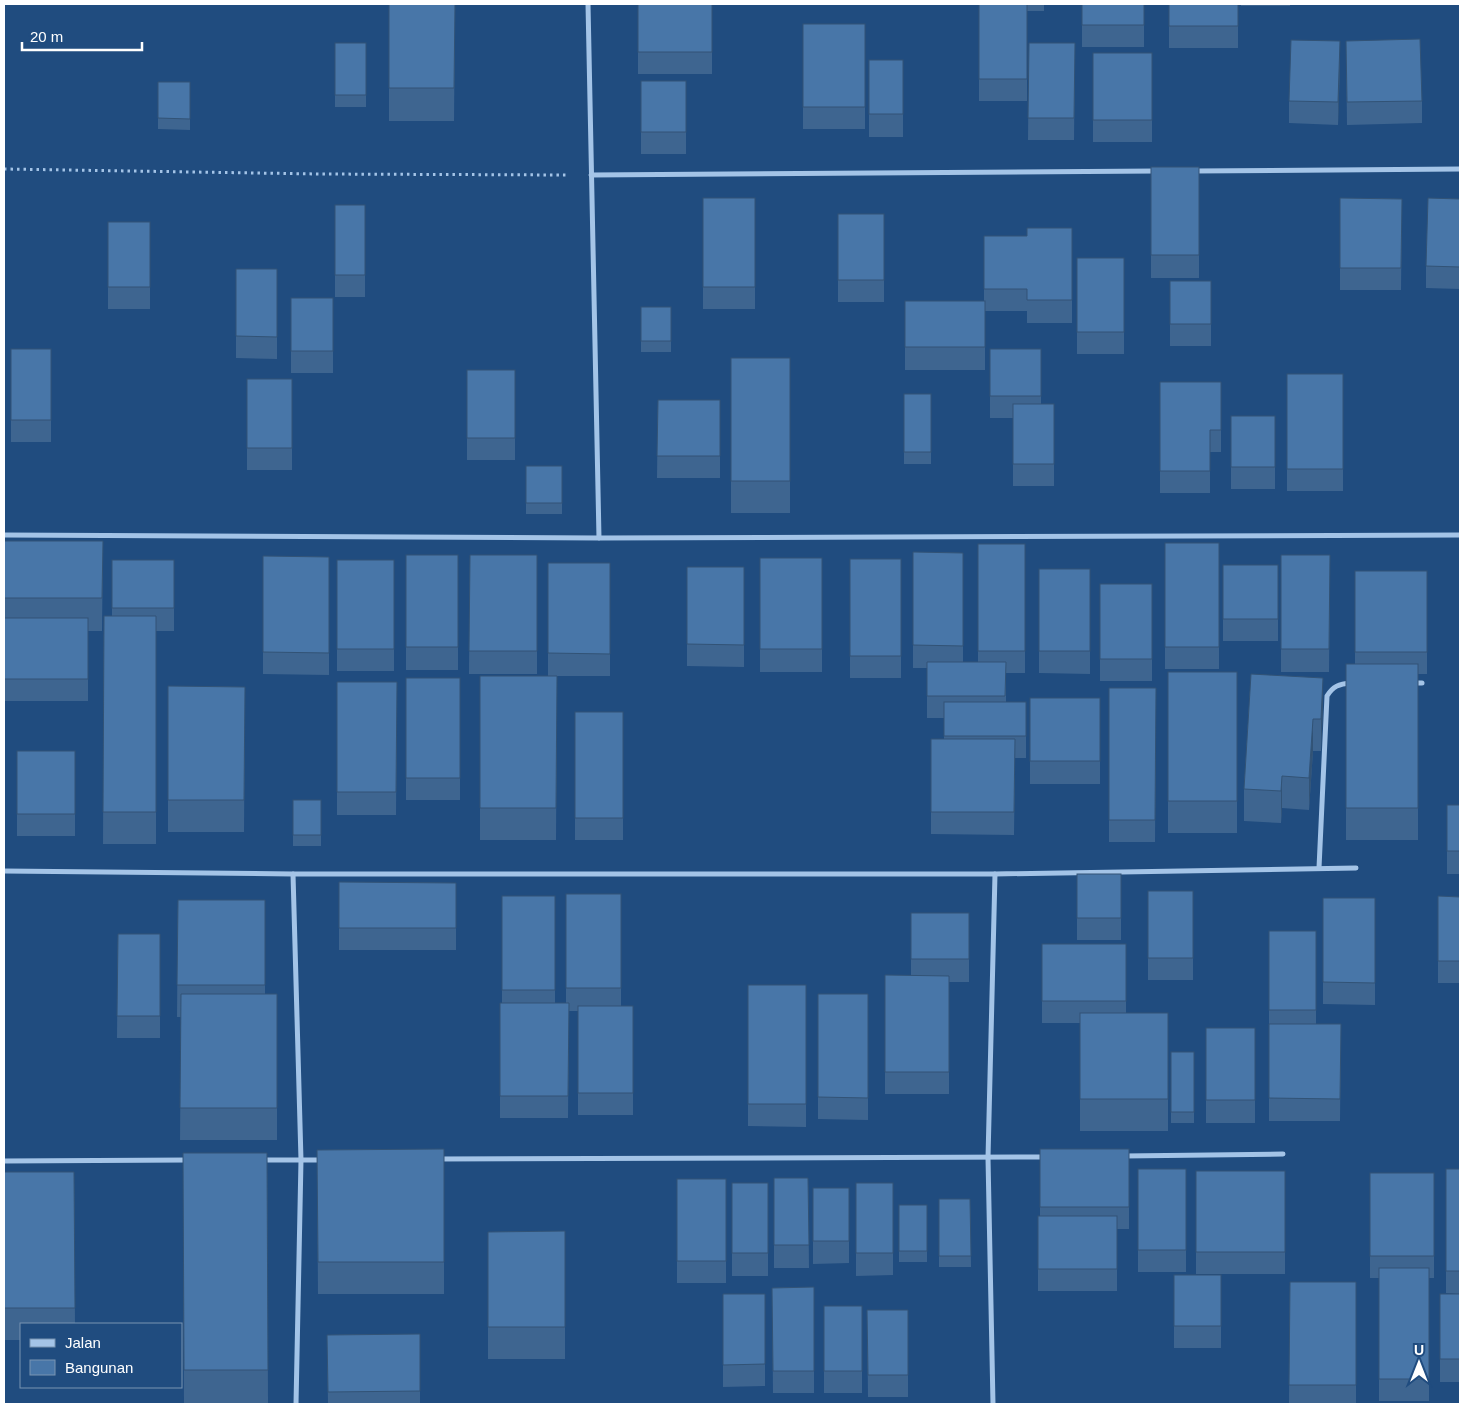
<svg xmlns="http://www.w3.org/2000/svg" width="1464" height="1408" font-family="Arial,sans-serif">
<rect width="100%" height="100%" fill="#204c7f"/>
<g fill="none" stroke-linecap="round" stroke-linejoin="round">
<path stroke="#a4c4e7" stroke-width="3" stroke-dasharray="2.5 4" stroke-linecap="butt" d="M4,169L319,174L568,175"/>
<g stroke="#a4c4e7" stroke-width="5">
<path d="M588,4L599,538"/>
<path d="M1194,171L1460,169"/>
<path d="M591,175L1156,171"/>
<path d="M4,535L599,538L1460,535"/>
<path d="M1412,683H1422"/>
<path d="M1319,868L1327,696C1333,686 1339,684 1351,683"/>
<path d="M4,871L293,874H995L1356,868"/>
<path d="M293,874L301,1160L296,1404"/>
<path d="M1124,1156L1283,1154"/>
<path d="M437,1159L1046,1157"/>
<path d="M262,1160H323"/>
<path d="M4,1161L188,1160"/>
<path d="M993,1404L988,1158L995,874"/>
</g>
</g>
<g fill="#3e6590">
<path d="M389,4H455L454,121H389Z"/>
<rect x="638" y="4" width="74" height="70"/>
<path d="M979,4H1044V11H1027V101H979Z"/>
<rect x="1082" y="4" width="62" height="43"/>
<rect x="1169" y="4" width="69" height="44"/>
<rect x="1241" y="4" width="49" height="2"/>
<rect x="803" y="24" width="62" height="105"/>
<path d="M1346,41L1422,101V123L1347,125Z"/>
<rect x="335" y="43" width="31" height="64"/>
<path d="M1029,43H1075L1074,140H1028Z"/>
<rect x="1093" y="53" width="59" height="89"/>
<rect x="869" y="60" width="34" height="77"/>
<path d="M1340,64L1338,125L1289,123V101Z"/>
<rect x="641" y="81" width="45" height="73"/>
<path d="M158,82H190V130L158,129Z"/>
<rect x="1151" y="167" width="48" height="111"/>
<rect x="703" y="198" width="52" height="111"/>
<path d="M1340,198L1402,199L1401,290H1340Z"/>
<path d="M1460,199V289L1426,288V266Z"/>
<rect x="335" y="205" width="30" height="92"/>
<rect x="838" y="214" width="46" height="88"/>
<rect x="108" y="222" width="42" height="87"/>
<path d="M1072,228V323H1027V311H985V370H905V301H984V236H1027Z"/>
<rect x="1077" y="258" width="47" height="96"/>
<path d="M236,269H277V359L236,358Z"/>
<rect x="1170" y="281" width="41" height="65"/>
<rect x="291" y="298" width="42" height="75"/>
<rect x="641" y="307" width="30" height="45"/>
<rect x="11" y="349" width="40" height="93"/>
<path d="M990,349H1041V404H1054V486H1013V418H990Z"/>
<rect x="731" y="358" width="59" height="155"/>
<rect x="467" y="370" width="48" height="90"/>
<rect x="1287" y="374" width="56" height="117"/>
<rect x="247" y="379" width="45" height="91"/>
<path d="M1160,382H1221V452H1210V493H1160Z"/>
<rect x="904" y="394" width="27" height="70"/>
<path d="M658,400H720V478H657Z"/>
<rect x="1231" y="416" width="44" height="73"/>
<rect x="526" y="466" width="36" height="48"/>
<path d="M4,541H103L102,631H88V701H4Z"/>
<rect x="1165" y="543" width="54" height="126"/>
<path d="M978,544H1025V673H1006V702H1026V758H1015L1014,835L931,834V739H944V718H927V668H913V552L963,553V662H978Z"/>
<rect x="406" y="555" width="52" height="115"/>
<path d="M470,555H537V674H469Z"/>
<path d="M1281,555H1330L1329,672H1281Z"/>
<path d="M263,556L329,557V675L263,674Z"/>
<rect x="760" y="558" width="62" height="114"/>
<rect x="850" y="559" width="51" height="119"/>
<path d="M112,560H174V631H156V844H103L104,616H112Z"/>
<rect x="337" y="560" width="57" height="111"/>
<rect x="548" y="563" width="62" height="113"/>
<rect x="1223" y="565" width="55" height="76"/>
<path d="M687,567H744V667L687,666Z"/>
<path d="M1039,569H1090V674L1039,673Z"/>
<path d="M1355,571H1427V674H1418V840H1346V664H1355Z"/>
<rect x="1100" y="584" width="52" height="97"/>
<rect x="1168" y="672" width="69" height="161"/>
<path d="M1251,674L1323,710L1321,751H1313L1309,810L1282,808L1281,823L1244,821V789Z"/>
<path d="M480,676H557L556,840H480Z"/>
<rect x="406" y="678" width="54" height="122"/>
<path d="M337,682H397L396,815H337Z"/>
<path d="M168,686L245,687L244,832H168Z"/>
<path d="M1109,688H1156L1155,842H1109Z"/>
<rect x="1030" y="698" width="70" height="86"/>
<rect x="575" y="712" width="48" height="128"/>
<rect x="17" y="751" width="58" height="85"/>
<rect x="293" y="800" width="28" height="46"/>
<rect x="1447" y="805" width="13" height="69"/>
<rect x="1077" y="874" width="44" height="66"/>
<path d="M339,882L456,883V950H339Z"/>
<rect x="1148" y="891" width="45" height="89"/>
<path d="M566,894H621V1006H633V1115H578V1011H569L568,1118H500V1003H502V896H555V1003H566Z"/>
<path d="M1438,896L1460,897V983H1438Z"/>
<path d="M1323,898H1375V1005L1323,1004Z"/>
<path d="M178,900H265V994H277V1140H180L181,1017H177Z"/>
<path d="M911,913H969V982H949V1094H885V975L911,976Z"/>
<path d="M1269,931H1316V1024H1341L1340,1121H1269Z"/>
<path d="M118,934H160V1038H117Z"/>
<path d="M1042,944H1126V1013H1168V1131H1080V1023H1042Z"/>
<path d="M748,985H806V1127L748,1126Z"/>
<path d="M818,994H868V1120L818,1119Z"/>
<rect x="1206" y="1028" width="49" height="95"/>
<rect x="1171" y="1052" width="23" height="71"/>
<path d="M444,1149V1294H318L317,1150Z"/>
<path d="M1040,1149H1129V1229H1117V1291H1038V1216H1040Z"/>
<path d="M183,1153H267L268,1403H184Z"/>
<rect x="1138" y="1169" width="48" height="103"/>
<path d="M1446,1169H1460V1294L1446,1293Z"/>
<rect x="1196" y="1171" width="89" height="103"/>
<path d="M4,1172H74L75,1324H21V1340H4Z"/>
<path d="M1370,1173H1434V1278H1429V1401H1379V1278H1370Z"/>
<path d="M774,1178H808L809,1268H774Z"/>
<rect x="677" y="1179" width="49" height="104"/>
<rect x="732" y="1183" width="36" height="93"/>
<path d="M856,1183H893V1275L856,1276Z"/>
<path d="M813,1188H849V1263L813,1264Z"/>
<path d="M939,1199H970L971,1267H939Z"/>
<rect x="899" y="1205" width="28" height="57"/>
<path d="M565,1231V1359H488V1232Z"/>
<rect x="1174" y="1275" width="47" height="73"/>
<path d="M1290,1282H1356V1404H1289Z"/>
<path d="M814,1287V1393H773L772,1288Z"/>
<path d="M723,1294H765V1386L723,1387Z"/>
<rect x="1440" y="1294" width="20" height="88"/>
<rect x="824" y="1306" width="38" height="87"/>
<path d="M867,1310H908V1397H868Z"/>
<path d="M420,1334V1404H328L327,1335Z"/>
</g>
<g fill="#325376">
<path d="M1340,41V64L1338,125V102Z"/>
<path d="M1323,678V710L1321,751V719Z"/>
<path d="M1313,719V751L1309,810V778Z"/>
<path d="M1282,776V808L1281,823V791Z"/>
</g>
<g fill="#4876a8" stroke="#325376">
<path d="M389,4H455L454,88H389Z"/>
<rect x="638" y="4" width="74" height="48"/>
<rect x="979" y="4" width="48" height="75"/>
<rect x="1082" y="4" width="62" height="21"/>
<rect x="1169" y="4" width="69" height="22"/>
<rect x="803" y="24" width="62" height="83"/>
<path d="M1420,39L1422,101L1347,102L1346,41Z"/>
<path d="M1291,40L1340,41L1338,102L1289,101Z"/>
<rect x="335" y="43" width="31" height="52"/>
<path d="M1029,43H1075L1074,118H1028Z"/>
<rect x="1093" y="53" width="59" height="67"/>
<rect x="869" y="60" width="34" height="54"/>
<rect x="641" y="81" width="45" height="51"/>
<path d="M158,82H190V119L158,118Z"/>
<rect x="1151" y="167" width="48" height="88"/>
<rect x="703" y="198" width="52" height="89"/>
<path d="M1340,198L1402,199L1401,268H1340Z"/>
<path d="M1428,198L1460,199V267L1426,266Z"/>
<rect x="335" y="205" width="30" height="70"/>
<rect x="838" y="214" width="46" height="66"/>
<rect x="108" y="222" width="42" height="65"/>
<path d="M1027,228H1072V300H1027V289H984V236H1027Z"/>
<rect x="1077" y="258" width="47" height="74"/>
<path d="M236,269H277V337L236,336Z"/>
<rect x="1170" y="281" width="41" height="43"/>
<rect x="291" y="298" width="42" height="53"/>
<rect x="905" y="301" width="80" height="46"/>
<rect x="641" y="307" width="30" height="34"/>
<rect x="11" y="349" width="40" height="71"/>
<rect x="990" y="349" width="51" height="47"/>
<rect x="731" y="358" width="59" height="123"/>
<rect x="467" y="370" width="48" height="68"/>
<rect x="1287" y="374" width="56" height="95"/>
<rect x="247" y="379" width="45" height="69"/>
<path d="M1160,382H1221V430H1210V471H1160Z"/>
<rect x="904" y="394" width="27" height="58"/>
<path d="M658,400H720V456H657Z"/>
<rect x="1013" y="404" width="41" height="60"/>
<rect x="1231" y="416" width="44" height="51"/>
<rect x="526" y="466" width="36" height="37"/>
<path d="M4,541H103L102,598H4Z"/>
<rect x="1165" y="543" width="54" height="104"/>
<rect x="978" y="544" width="47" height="107"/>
<path d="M913,552L963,553V646L913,645Z"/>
<rect x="406" y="555" width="52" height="92"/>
<path d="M470,555H537V651H469Z"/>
<path d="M1281,555H1330L1329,649H1281Z"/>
<path d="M263,556L329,557V653L263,652Z"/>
<rect x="760" y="558" width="62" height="91"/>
<rect x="850" y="559" width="51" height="97"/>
<rect x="112" y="560" width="62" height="48"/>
<rect x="337" y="560" width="57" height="89"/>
<path d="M548,563H610V654L548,653Z"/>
<rect x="1223" y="565" width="55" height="54"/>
<path d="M687,567H744V645L687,644Z"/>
<rect x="1039" y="569" width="51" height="82"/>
<rect x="1355" y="571" width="72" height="81"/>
<rect x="1100" y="584" width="52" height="75"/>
<path d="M104,616H156V812H103Z"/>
<rect x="4" y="618" width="84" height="61"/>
<path d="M927,662H1006L1005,696H927Z"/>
<rect x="1346" y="664" width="72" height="144"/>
<rect x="1168" y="672" width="69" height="129"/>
<path d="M1251,674L1323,678L1321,719H1313L1309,778L1282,776L1281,791L1244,789Z"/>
<path d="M480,676H557L556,808H480Z"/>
<rect x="406" y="678" width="54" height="100"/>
<path d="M337,682H397L396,792H337Z"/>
<path d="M168,686L245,687L244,800H168Z"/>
<path d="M1109,688H1156L1155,820H1109Z"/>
<rect x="1030" y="698" width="70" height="63"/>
<rect x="944" y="702" width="82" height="34"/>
<rect x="575" y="712" width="48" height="106"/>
<path d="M931,739H1015L1014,812H931Z"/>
<rect x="17" y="751" width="58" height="63"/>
<rect x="293" y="800" width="28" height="35"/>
<rect x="1447" y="805" width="13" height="46"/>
<rect x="1077" y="874" width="44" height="44"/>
<path d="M339,882L456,883V928H339Z"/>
<rect x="1148" y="891" width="45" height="67"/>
<rect x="566" y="894" width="55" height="94"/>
<rect x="502" y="896" width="53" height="94"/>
<path d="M1438,896L1460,897V961H1438Z"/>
<path d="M1323,898H1375V983L1323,982Z"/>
<path d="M178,900H265V985H177Z"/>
<rect x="911" y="913" width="58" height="46"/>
<rect x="1269" y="931" width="47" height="79"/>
<path d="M118,934H160V1016H117Z"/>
<rect x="1042" y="944" width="84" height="57"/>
<path d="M885,975L949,976V1072H885Z"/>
<rect x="748" y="985" width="58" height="119"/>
<path d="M181,994H277V1108H180Z"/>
<path d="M818,994H868V1098L818,1097Z"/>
<path d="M500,1003H569L568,1096H500Z"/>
<rect x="578" y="1006" width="55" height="87"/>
<rect x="1080" y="1013" width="88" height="86"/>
<path d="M1269,1024H1341L1340,1099L1269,1098Z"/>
<rect x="1206" y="1028" width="49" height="72"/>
<rect x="1171" y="1052" width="23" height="60"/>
<path d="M444,1149V1262H318L317,1150Z"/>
<rect x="1040" y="1149" width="89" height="58"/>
<path d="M183,1153H267L268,1370H184Z"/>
<rect x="1138" y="1169" width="48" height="81"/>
<rect x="1446" y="1169" width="14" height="102"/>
<rect x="1196" y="1171" width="89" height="81"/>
<path d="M4,1172H74L75,1308H4Z"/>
<rect x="1370" y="1173" width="64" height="83"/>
<path d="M774,1178H808L809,1245H774Z"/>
<rect x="677" y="1179" width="49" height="82"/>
<rect x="732" y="1183" width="36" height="70"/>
<rect x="856" y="1183" width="37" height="70"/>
<rect x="813" y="1188" width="36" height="53"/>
<path d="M939,1199H970L971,1256H939Z"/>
<rect x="899" y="1205" width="28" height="46"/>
<rect x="1038" y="1216" width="79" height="53"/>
<path d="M565,1231V1327H488V1232Z"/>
<rect x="1379" y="1268" width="50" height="111"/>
<rect x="1174" y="1275" width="47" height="51"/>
<path d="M1290,1282H1356V1385H1289Z"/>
<path d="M814,1287V1371H773L772,1288Z"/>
<path d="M723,1294H765V1364L723,1365Z"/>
<rect x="1440" y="1294" width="20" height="65"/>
<rect x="824" y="1306" width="38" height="65"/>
<path d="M867,1310H908V1375H868Z"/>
<path d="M420,1334V1391L328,1392L327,1335Z"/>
</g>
<rect width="1464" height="1408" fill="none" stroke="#ffffff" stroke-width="10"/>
<rect x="20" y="1323" width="162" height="65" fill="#204c7f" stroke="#7994b2"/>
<rect x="30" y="1339" width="25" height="8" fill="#a4c4e7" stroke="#7994b2"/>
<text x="65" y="1348" font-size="15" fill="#ffffff">Jalan</text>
<rect x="30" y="1360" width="25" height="15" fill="#4876a8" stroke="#7994b2"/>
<text x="65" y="1373" font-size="15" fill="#ffffff">Bangunan</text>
<g transform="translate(1419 1363)" stroke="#204c7f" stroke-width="4" paint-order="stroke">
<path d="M0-4L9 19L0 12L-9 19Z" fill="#ffffff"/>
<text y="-8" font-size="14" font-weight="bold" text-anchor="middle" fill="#ffffff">U</text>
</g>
<path d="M22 42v8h120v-8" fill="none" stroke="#ffffff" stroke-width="2.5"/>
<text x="30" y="42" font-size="15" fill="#ffffff" stroke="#204c7f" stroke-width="4" paint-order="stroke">20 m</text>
</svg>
